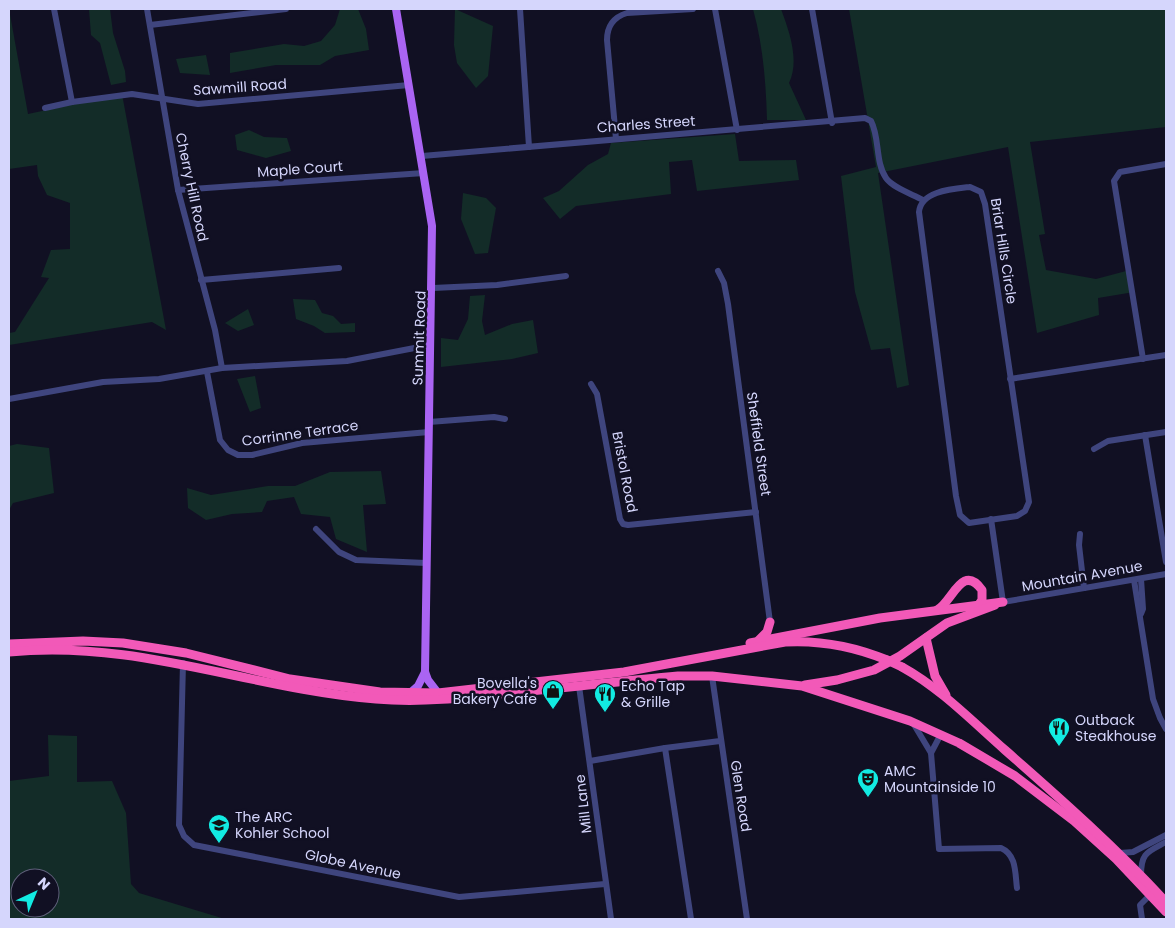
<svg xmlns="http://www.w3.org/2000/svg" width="1175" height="928" font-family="Poppins,sans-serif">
<rect width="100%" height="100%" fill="#111023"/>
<g fill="#132c28" fill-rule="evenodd">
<path d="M9,9L28,114L122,94L166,330L152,322L9,345V333L15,332L49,278L41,277L51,250L70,249V203L47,195L38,176L37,165L9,169Z"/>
<path d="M89,9H110L113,33L125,71L126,82L111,85L100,43L91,35Z"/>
<path d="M340,9H358L366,29L369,50L335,56L320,65H276L230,73V53L284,44L304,46L321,41L335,25Z"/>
<path d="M455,9L493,26L488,76L476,88L457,63L454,45Z"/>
<path d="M753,9H781C789,31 800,60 789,83L806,120H767C766,83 763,45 753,9Z"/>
<path d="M849,9H1166V127L1030,142L1045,234L1039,235L1046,270L1096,279L1130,270L1134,292L1098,298L1099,315L1037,333L1008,147L878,173L909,385L897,388L890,348L871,350L855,292L841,176L876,167Z"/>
<path d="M206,55L210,75L180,73L176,59Z"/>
<path d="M249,130L264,137L287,138L291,151L266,158L237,150L235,135Z"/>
<path d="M735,134L739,161L796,160L799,180L697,191L692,160L669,162L671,194L576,206L560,219L543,198L559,191L588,165L608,154L611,143Z"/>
<path d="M463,193L486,198L496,208L488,253L475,254L461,219Z"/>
<path d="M485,295L482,321L485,335L512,324L533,320L538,353L512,359L441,367V338L458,340L468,319L470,296Z"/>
<path d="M293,299L315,300L322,313L333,316L341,324L355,323V332L325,333L314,326L296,319Z"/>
<path d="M248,309L254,325L238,331L225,323Z"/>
<path d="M255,376L261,408L250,412L237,379Z"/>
<path d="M17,444L49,448L54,493L13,503L9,510V446Z"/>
<path d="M381,471L386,504L363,505L367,552L336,539L330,517L301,514L294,497L267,501L262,512L232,514L206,520L188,508L187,488L211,495L268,486H295L330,472Z"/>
<path d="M48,735L77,736V782L112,781L126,813L131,884L139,893L225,919H9V781L49,776ZM20,878H50V908H20Z"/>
</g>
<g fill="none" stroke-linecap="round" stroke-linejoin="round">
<g stroke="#3f457e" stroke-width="6">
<path d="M54,9L72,102"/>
<path d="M147,9L178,190L215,330L222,368"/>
<path d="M520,9L529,147"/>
<path d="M715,9L737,130"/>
<path d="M812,9L832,123"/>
<path d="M150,25L286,9"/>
<path d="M45,108L72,102L132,94L198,104L409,85"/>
<path d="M616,139L607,40C607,26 614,17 627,13L693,9"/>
<path d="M422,156L865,118L871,121C880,138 875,162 886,178C893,188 912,194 923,200"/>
<path d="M970,187L981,192L985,204L1029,502L1025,511L1017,516L969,523L960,515L956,496L919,212C921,191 952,189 970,187Z"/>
<path d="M178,190L424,173"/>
<path d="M718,271L724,283L728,304L770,622"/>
<path d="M201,280L339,268"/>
<path d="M433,288L497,285L566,276"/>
<path d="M1143,359L1114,181L1120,172L1166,164"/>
<path d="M207,372L220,440L228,450L238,455H252L302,443L429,432"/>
<path d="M1010,379L1166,355"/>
<path d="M591,384L597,394L620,519L623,524L628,525L756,512"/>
<path d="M9,399L103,382L159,379L222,368L347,361L430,345"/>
<path d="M429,422L494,417L505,419"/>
<path d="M1145,435L1166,562"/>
<path d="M1094,449L1108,441L1166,432"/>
<path d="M991,519L1003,602L1166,574"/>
<path d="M316,529L339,552L356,560L426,563"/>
<path d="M1080,534L1079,545L1084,588"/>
<path d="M1134,580L1153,699L1160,718L1166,729"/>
<path d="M1141,614L1143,609L1141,579"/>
<path d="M183,663L179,825L184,836L194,845L459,897L605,884"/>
<path d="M712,676L747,919"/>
<path d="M579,686L611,919"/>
<path d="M913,723L931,753L939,849L1001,848C1017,855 1015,874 1017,888"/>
<path d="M665,748L691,919"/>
<path d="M931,753L941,734"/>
<path d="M590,761L665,748L720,741"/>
<path d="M1120,853L1133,852L1166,835"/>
<path d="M1141,875C1141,852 1148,852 1166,842"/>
<path d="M1142,919L1140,905L1150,895"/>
</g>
<g stroke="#aa64f3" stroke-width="8">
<path d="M396,9L432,226L425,672L428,680L438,693"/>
<path d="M410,693L418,686L425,672"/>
</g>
<g stroke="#f259b8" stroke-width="9">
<path d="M937,610C952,603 962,562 982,590V600L978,606"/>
<path d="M926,638L935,676L946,695"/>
<path d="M759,640L767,632L770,622"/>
<path d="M750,643L880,618L1003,602"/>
<path d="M9,644L83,641L123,643L186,653L290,679L380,692L438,693L624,672L785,642C821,640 853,646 887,660"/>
<path d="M9,652C138,639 250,689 376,699C420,703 464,698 508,693C564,688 621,681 678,676H712L802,686L910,721L959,743L1015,776L1074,821L1116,859L1166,912"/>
<path d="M902,667C940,688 972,721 1005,750C1061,799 1116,848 1166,902"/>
<path d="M805,685L837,680L874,670L900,656L947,623L995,605"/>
</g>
<path stroke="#f259b8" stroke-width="9" d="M887,660L902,667"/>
</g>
<defs>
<g id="shop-pin" transform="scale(1.125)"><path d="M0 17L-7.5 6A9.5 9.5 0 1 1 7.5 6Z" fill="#12ebe2" stroke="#111023"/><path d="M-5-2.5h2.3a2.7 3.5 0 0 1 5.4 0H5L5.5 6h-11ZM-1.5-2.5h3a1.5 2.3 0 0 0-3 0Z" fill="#111"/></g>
<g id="restaurant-pin" transform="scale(1.125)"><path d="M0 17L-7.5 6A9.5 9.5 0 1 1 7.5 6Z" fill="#12ebe2" stroke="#111023"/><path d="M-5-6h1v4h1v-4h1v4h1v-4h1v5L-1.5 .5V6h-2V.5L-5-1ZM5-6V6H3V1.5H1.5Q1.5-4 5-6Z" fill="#111"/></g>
<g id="theatre-pin" transform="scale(1.125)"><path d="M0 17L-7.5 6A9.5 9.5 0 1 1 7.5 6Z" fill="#12ebe2" stroke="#111023"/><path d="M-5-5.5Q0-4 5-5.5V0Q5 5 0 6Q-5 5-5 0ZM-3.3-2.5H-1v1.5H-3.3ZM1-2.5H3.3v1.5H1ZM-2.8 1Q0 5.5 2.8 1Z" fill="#111"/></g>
<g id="school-pin" transform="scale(1.125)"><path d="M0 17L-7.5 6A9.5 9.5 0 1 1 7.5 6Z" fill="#12ebe2" stroke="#111023"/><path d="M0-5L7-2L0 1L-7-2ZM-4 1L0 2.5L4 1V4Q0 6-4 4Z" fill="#111"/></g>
</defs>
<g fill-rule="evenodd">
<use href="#shop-pin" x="553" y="691"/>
<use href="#restaurant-pin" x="605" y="694"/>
<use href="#restaurant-pin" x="1059" y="728"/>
<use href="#theatre-pin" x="868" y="779"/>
<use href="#school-pin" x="219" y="825"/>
</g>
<g text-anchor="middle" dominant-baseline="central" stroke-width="5" stroke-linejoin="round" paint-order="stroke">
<g font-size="14" fill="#d5d6fc" stroke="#111023">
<text transform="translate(240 87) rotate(-4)">Sawmill Road</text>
<text transform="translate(646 124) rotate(-4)">Charles Street</text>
<text transform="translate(300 169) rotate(-4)">Maple Court</text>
<text transform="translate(192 187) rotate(78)">Cherry Hill Road</text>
<text transform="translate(1004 251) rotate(81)">Briar Hills Circle</text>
<text transform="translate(419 338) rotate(-88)">Summit Road</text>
<text transform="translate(300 433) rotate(-8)">Corrinne Terrace</text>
<text transform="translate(759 444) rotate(82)">Sheffield Street</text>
<text transform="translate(625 472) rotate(79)">Bristol Road</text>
<text transform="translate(1082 576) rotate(-10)">Mountain Avenue</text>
<text transform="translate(741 796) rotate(81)">Glen Road</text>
<text transform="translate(583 804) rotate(-97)">Mill Lane</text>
<text transform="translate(353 864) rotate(12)">Globe Avenue</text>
</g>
<g font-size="14" fill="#d5d6fc" stroke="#111023" text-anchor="start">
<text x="537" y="683" text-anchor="end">Bovella's<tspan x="537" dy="16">Bakery Cafe</tspan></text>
<text x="621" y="686">Echo Tap<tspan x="621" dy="16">&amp; Grille</tspan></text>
<text x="1075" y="720">Outback<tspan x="1075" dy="16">Steakhouse</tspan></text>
<text x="884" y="771">AMC<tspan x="884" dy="16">Mountainside 10</tspan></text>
<text x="235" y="817">The ARC<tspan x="235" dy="16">Kohler School</tspan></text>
</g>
</g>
<rect width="1175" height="928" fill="none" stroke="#d5d6fc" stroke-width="20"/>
<g transform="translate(35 893) rotate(44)"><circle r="24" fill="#111023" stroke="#5f5f7a"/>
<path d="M0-4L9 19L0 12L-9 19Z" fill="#12ebe2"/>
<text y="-8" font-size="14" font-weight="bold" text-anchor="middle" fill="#d5d6fc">N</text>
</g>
</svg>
